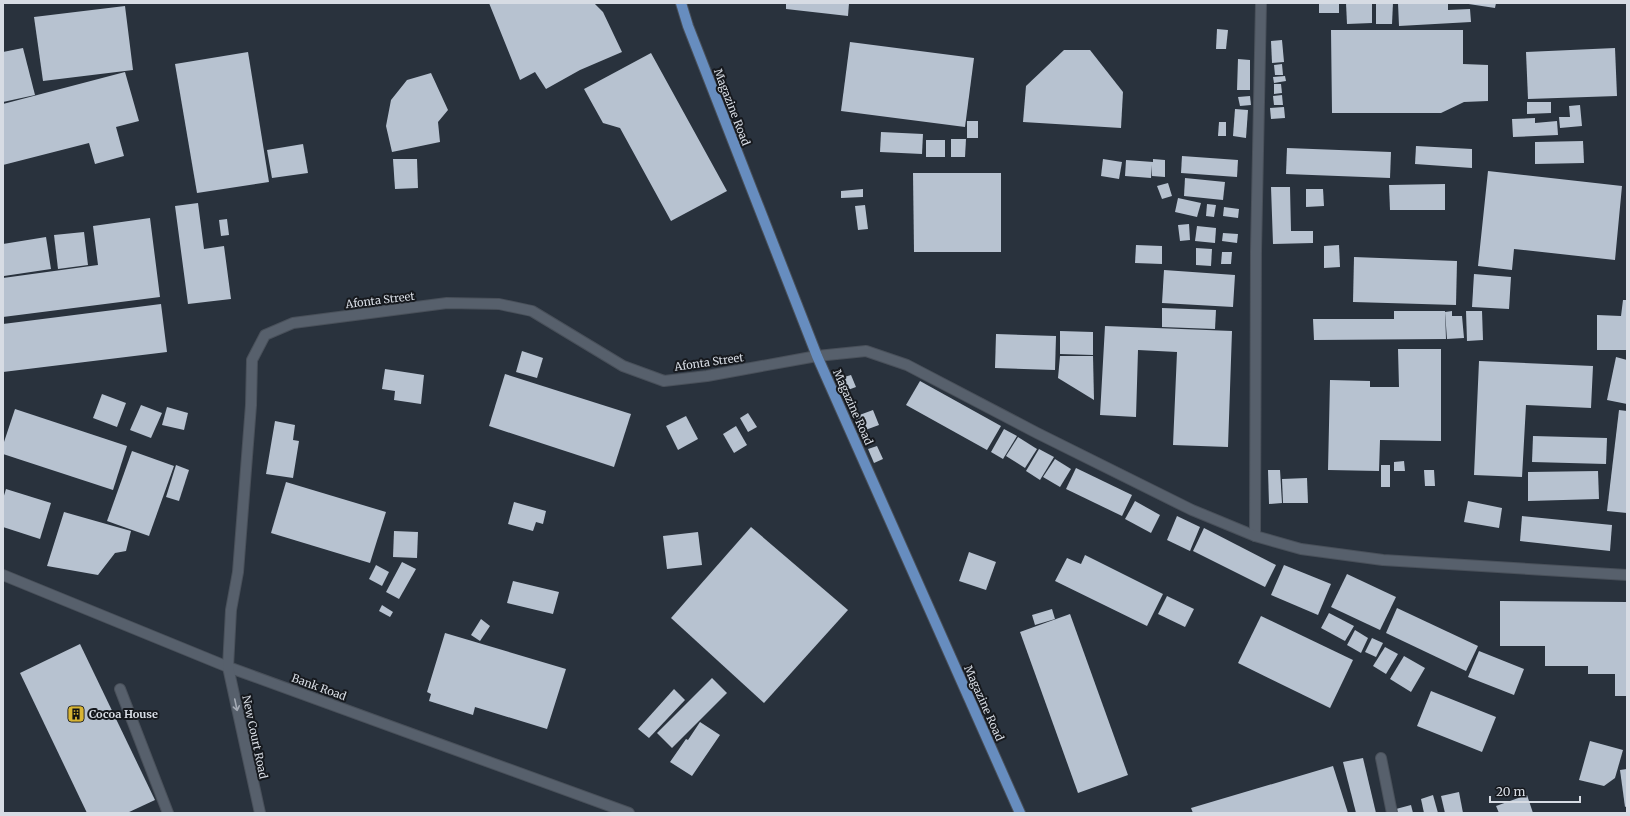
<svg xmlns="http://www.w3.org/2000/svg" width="1630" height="816" font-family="Merriweather,serif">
<rect width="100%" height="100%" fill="#29323d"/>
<g fill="#b7c2d0">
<path d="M489,3H594L603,12L622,52L580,70L546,89L535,72L520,80Z"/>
<path d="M786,3H849L848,16L786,9Z"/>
<rect x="1319" y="3" width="20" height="10"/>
<path d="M1346,3H1372V23L1347,24Z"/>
<path d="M1376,3H1393L1392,24H1376Z"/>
<path d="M1398,3H1448V10L1470,9L1471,22L1399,26Z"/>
<path d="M1462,3H1496L1495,8Z"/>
<path d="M125,6L133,70L43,81L34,17Z"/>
<path d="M1217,29L1228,30L1226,49H1216Z"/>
<path d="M1331,30H1463V64L1488,65V101L1464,102L1441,113H1332Z"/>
<path d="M1282,40L1284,62L1272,63L1271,41Z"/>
<path d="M850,42L974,58L965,127L841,111Z"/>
<path d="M23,48L35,95L3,102V52Z"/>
<path d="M1615,48L1617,96L1528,99L1526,52Z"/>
<path d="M1064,50H1090L1123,92L1121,128L1023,122L1026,86Z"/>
<path d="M248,52L269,182L197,193L175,64Z"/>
<path d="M651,53L727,191L671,221L620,128L603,123L584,89Z"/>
<path d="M1238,59L1250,60V90H1237Z"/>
<path d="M1282,64L1283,75H1275L1274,65Z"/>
<path d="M125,72L139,121L116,127L124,156L95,164L89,143L3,165V104Z"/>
<path d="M431,73L448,110L438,122L440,142L392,152L386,126L391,100L407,80Z"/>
<path d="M1285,76L1286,81L1274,83L1273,77Z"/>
<path d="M1274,84H1281L1282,93L1274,94Z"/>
<path d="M1282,95L1283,105H1274L1273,96Z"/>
<path d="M1250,96L1251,105L1240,106L1238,97Z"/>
<path d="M1527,102H1551V113L1527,114Z"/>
<path d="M1580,105L1582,126L1560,128L1559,117H1570L1569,106Z"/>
<path d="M1284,107L1285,118L1271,119L1270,108Z"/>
<path d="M1235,109L1248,110L1246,138L1233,136Z"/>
<path d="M1535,118V123L1557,121L1558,135L1513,137L1512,119Z"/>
<rect x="967" y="121" width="11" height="17"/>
<path d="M1219,122H1226V136H1218Z"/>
<path d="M881,132L923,134L922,154L880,152Z"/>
<path d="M951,139H966L965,157H951Z"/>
<rect x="926" y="140" width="19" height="17"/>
<path d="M1583,141L1584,163L1535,164V142Z"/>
<path d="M303,144L308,173L272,178L267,150Z"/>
<path d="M1416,146L1472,149V168L1415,164Z"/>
<path d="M1287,148L1391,152L1390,178L1286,174Z"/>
<path d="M1182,156L1238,160L1237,177L1181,173Z"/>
<path d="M393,159H417L418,188L395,189Z"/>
<path d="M1103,159L1122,162L1119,179L1101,176Z"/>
<path d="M1153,159L1165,160V177L1152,176V165L1151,178L1125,176L1126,160L1153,162Z"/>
<path d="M1488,171L1622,186L1615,260L1514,249L1512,270L1478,266Z"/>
<path d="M913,173H1001V252H914Z"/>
<path d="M1185,178L1225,182L1223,200L1184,196Z"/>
<path d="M1168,183L1172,196L1162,199L1157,186Z"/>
<path d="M1445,184V210H1390L1389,185Z"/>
<path d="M1271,187H1290L1291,231H1313V243L1273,244Z"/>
<path d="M863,189V197L841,198V191Z"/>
<path d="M1306,189H1323L1324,206L1306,207Z"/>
<path d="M1178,198L1201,203L1197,217L1175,212Z"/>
<path d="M198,203L204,249L224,246L231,299L188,304L175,206Z"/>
<path d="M1207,204L1216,205L1214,217L1206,216Z"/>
<path d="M865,205L868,229L858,230L855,206Z"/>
<path d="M1224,207L1239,209L1238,218L1223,216Z"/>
<path d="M150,218L160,297L3,317V278L98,265L93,226Z"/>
<path d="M227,219L229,235L221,236L219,220Z"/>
<path d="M1189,224L1190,240L1180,241L1178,225Z"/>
<path d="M1197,226L1216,228L1215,243L1195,241Z"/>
<path d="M84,232L88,265L58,269L54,235Z"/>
<path d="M1223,233L1238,234L1237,243L1222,241Z"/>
<path d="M46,237L51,269L4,276L3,244Z"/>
<path d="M1136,245L1162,246V264L1135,263Z"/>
<path d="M1339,245L1340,267L1324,268V246Z"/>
<path d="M1196,248L1212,249L1211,266L1196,265Z"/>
<path d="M1222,252H1232L1231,264H1221Z"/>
<path d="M1354,257L1457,261L1456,305L1353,302Z"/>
<path d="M1164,270L1235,275L1233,307L1162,303Z"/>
<path d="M1474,274L1511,277L1509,309L1472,307Z"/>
<path d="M1623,300H1627V350H1597V315L1621,316Z"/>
<path d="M161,304L167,352L3,372V324Z"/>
<path d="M1162,308L1216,310L1215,329L1162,327Z"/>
<path d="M1394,311H1445L1446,339L1314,340L1313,319H1394Z"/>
<path d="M1452,311V316H1462L1464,338L1447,339L1445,312Z"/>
<path d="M1466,311H1482L1483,340L1467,341Z"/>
<path d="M1105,326L1232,331L1228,447L1173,445L1177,352L1138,350L1136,417L1100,415Z"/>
<path d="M1060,331L1093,332V355L1060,354Z"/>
<path d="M996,334L1056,336L1055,370L995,368Z"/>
<path d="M1398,349H1441V441L1380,440L1379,471L1328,470L1330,380L1370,381V387H1399Z"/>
<path d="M522,351L543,358L537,378L516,372Z"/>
<path d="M1060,356H1093L1094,400L1058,378Z"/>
<path d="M1616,357L1627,360V404L1607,400Z"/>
<path d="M1479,361L1593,366L1591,408L1526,405L1522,477L1474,475Z"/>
<path d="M385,369L424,375L421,404L394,400L395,391L382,389Z"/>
<path d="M505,374L631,414L614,467L489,426Z"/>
<path d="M851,375L856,387L845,391L841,378Z"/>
<path d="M920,381L1001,426L987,450L906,405Z"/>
<path d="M102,394L126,403L117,427L93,418Z"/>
<path d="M141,405L162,413L151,438L130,430Z"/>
<path d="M167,407L188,413L184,430L162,425Z"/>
<path d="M15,409L127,446L113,490L3,454V445Z"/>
<path d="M873,410L879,425L860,432L854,417Z"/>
<path d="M1619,410L1627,411V513L1607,511Z"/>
<path d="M748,413L757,427L748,432L740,418Z"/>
<path d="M686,416L698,439L678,450L666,426Z"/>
<path d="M275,421L295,425L293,440L299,441L293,478L266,474Z"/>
<path d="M736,426L747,445L734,453L723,434Z"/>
<path d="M1004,429L1017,436L1003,459L991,452Z"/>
<path d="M1533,436L1607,438L1606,464L1532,462Z"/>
<path d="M1018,437L1037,449L1025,468L1006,456Z"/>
<path d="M877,446L883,459L874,463L868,449Z"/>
<path d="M1039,449L1054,457L1040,480L1026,471Z"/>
<path d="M132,451L174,466L149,536L107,521Z"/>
<path d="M1055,459L1071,469L1060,487L1043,477Z"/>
<path d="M1404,461L1405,471H1394V462Z"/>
<path d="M176,465L189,470L179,501L166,497Z"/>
<rect x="1381" y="465" width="9" height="22"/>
<path d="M1076,468L1132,495L1122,516L1066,489Z"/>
<path d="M1268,470H1280L1282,503L1269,504Z"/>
<path d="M1424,470H1434L1435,486H1425Z"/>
<path d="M1598,471L1599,499L1528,501V472Z"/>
<path d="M1307,478L1308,503H1283L1282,479Z"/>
<path d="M286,482L386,512L370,563L271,533Z"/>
<path d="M6,489L51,503L40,539L3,527V499Z"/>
<path d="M1135,501L1160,515L1151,533L1125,519Z"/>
<path d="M1468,501L1502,508L1499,528L1464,522Z"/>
<path d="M514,502L546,511L543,524L536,522L533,531L508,524Z"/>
<path d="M64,512L131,531L126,551L115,553L98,575L47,566Z"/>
<path d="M1177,516L1200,527L1190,551L1167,540Z"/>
<path d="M1522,516L1612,525L1610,551L1520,541Z"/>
<path d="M751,527L848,610L764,703L671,618Z"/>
<path d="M1204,528L1276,565L1265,587L1193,551Z"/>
<path d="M394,531L418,532L417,558L393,557Z"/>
<path d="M698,532L702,565L667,569L663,536Z"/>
<path d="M969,552L996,562L986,590L959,581Z"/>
<path d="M1085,555L1163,594L1147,626L1055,581L1067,558L1081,564Z"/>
<path d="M402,562L416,569L399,599L386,592Z"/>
<path d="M376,565L389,572L382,586L369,579Z"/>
<path d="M1284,565L1331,584L1318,615L1271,595Z"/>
<path d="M1347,574L1396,597L1380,630L1331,607Z"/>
<path d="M513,581L559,592L553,614L507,603Z"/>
<path d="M1167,596L1194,609L1185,627L1158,614Z"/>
<path d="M1500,601L1627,602V696H1615V674H1588V666H1545V646H1500Z"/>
<path d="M382,605L393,612L390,617L379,611Z"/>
<path d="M1397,608L1478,646L1466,671L1386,633Z"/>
<path d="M1052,609L1055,619L1035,625L1032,615Z"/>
<path d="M1329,613L1354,626L1345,641L1321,628Z"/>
<path d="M1070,614L1128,775L1078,793L1020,632Z"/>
<path d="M1261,616L1353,660L1330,708L1238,663Z"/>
<path d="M481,619L490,626L480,641L471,635Z"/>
<path d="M1355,630L1368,638L1361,653L1347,645Z"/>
<path d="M445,633L566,669L547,729L475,707L473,715L429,701L431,694L427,692Z"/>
<path d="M1372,638L1383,643L1376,657L1365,652Z"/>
<path d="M80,644L155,800L127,813H87L20,673Z"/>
<path d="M1385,647L1398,654L1386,674L1373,666Z"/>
<path d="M1479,651L1524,669L1514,695L1468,677Z"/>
<path d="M1404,656L1425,668L1411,692L1390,679Z"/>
<path d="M712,678L727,693L672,748L657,733Z"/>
<path d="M674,689L685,700L649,738L638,729Z"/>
<path d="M1431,691L1496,717L1482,752L1417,726Z"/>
<path d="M700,722L720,735L692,776L670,762L686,739L688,740Z"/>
<path d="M1590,741L1623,750L1615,778L1604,786L1579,780Z"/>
<path d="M1363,758L1376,813H1356L1343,762Z"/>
<path d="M1333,766L1348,813H1193L1191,808Z"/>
<path d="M1627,769V806L1625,807L1620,770Z"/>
<path d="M1459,792L1463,813H1445L1441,796Z"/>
<path d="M1433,795L1438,813H1424L1421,799Z"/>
<path d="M1527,795L1533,813H1499L1496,806Z"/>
<path d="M1411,805L1413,813H1397L1396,809Z"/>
</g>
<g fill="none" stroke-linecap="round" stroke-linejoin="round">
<g stroke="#49505a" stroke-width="12">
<g id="minor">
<path d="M1255,536L1256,251L1261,3"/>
<path d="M3,575L228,667L629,813"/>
<path d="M120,689L168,813"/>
<path d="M1381,758L1392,813"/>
<path d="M260,813L228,667L231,610L238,572L251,405L252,360L265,335L293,323L447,303L499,304L532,311L623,366L664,381L707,376L817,356L866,351L907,365L1037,433L1192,510L1255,536L1301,549L1383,560L1627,575"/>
</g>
</g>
<g stroke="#49505a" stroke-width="12">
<path id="major" d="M681,3L688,26L817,356L1020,813"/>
</g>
<use href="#minor" stroke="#57606c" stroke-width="10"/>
<use href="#major" stroke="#678dbf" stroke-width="10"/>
</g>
<defs><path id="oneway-shaft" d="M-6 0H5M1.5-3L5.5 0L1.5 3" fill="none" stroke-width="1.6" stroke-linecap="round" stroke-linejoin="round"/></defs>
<use stroke="#a4aab4" href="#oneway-shaft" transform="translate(236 705) rotate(78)"/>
<defs>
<g id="building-square" transform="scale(0.9)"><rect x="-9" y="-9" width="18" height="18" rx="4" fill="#d7b434" stroke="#16191e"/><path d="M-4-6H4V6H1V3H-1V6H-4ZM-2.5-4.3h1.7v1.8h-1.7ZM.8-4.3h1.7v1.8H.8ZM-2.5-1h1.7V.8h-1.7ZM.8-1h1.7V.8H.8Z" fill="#111"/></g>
</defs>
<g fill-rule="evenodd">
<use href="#building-square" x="76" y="714"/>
</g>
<g text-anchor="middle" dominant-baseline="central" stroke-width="4" stroke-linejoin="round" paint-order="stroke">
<g font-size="11" fill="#d7dce4" stroke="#16191e">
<text transform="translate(732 107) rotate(69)">Magazine Road</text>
<text transform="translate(380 300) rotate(-7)">Afonta Street</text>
<text transform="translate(709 362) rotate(-8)">Afonta Street</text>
<text transform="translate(853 407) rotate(66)">Magazine Road</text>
<text transform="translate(319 687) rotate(20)">Bank Road</text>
<text transform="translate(984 703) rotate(66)">Magazine Road</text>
<text transform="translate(255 737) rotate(78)">New Court Road</text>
</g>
<g font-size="11" font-weight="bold" fill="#d7dce4" stroke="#16191e" text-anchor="start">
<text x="89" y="714">Cocoa House</text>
</g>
</g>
<rect width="1630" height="816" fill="none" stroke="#d7dce4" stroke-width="8"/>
<path d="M1490 796v6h90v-6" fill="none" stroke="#d7dce4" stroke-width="2"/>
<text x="1496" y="796" font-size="12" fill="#d7dce4" stroke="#16191e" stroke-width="3" paint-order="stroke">20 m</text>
</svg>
